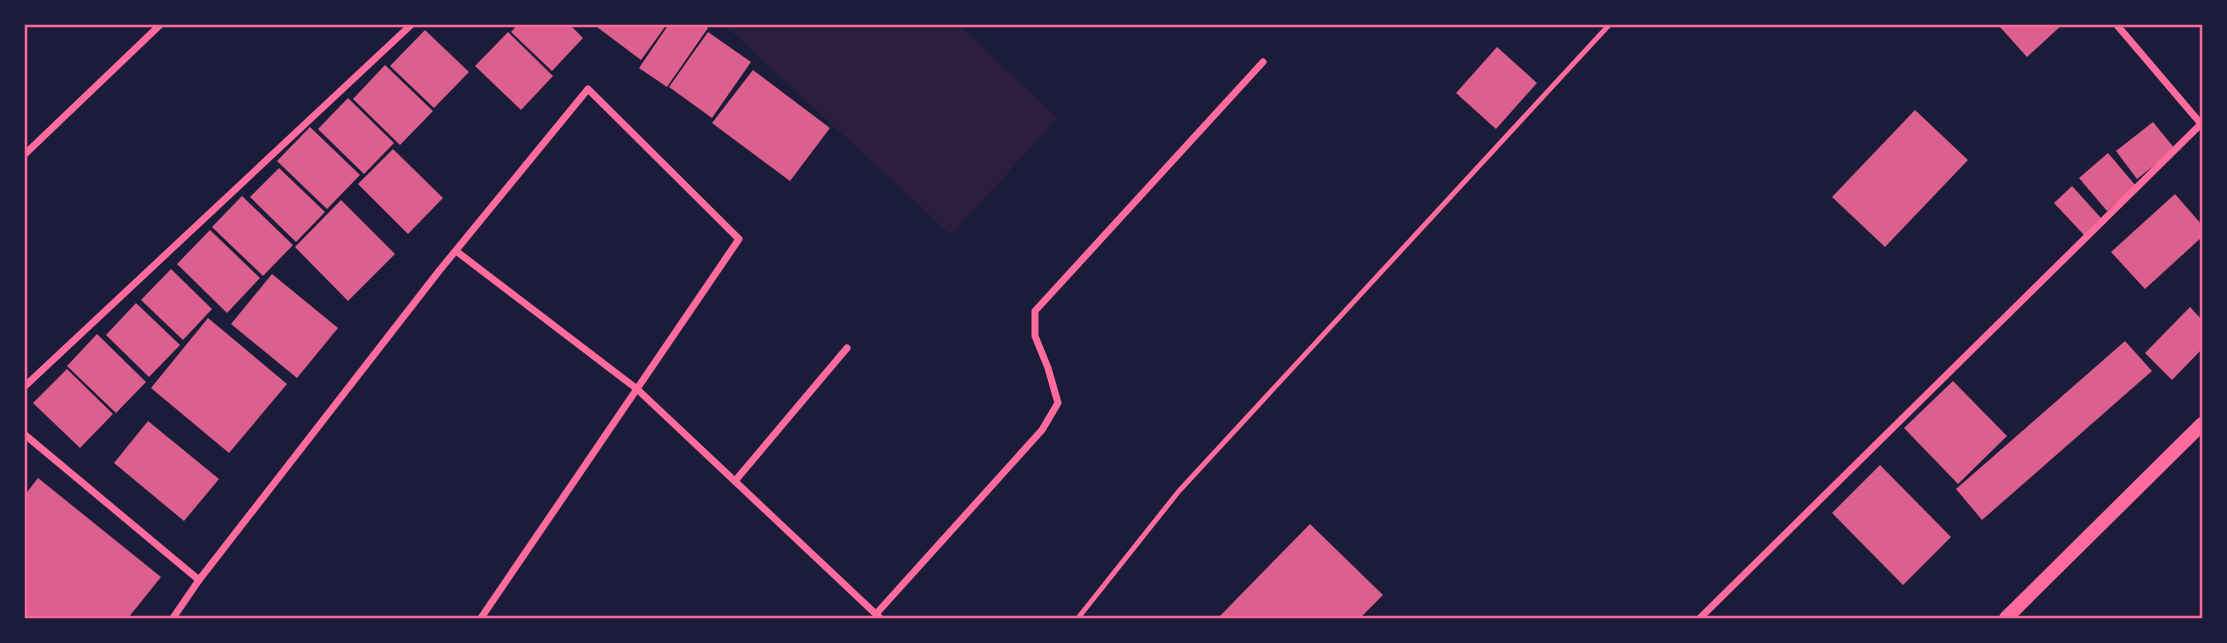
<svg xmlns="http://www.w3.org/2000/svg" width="2227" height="643" font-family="Ubuntu,sans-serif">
<rect width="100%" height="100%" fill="#1b1b3a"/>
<path fill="#2a1e3b" d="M724,25H959L1058,118L951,235Z"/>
<g fill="#dd5f8e">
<path d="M518,24H569L583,38L552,71L511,32Z"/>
<path d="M593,24H667L641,60Z"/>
<path d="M669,24H702L708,28L667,87L639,68Z"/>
<path d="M2003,24H2063L2027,57L2000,27Z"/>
<path d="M425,30L469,72L434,108L390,66Z"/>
<path d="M508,32L553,76L521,110L475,66Z"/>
<path d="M708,32L751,62L712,118L669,87Z"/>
<path d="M1497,47L1537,83L1496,129L1456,93Z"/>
<path d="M385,65L433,111L400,145L353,99Z"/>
<path d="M753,70L830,128L790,181L712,123Z"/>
<path d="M348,98L394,143L364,174L318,129Z"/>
<path d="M1915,110L1968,160L1885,247L1832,197Z"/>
<path d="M2153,122L2175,149L2137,179L2116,151Z"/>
<path d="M310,127L360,175L327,209L277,161Z"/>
<path d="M393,149L443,198L408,234L358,184Z"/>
<path d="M2108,153L2136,186L2107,211L2079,178Z"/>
<path d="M279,168L325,212L296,242L250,197Z"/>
<path d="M2072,186L2101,218L2084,235L2054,203Z"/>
<path d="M2175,194L2202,225V237L2145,289L2111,252Z"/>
<path d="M242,196L293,245L263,276L212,227Z"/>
<path d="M341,200L395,254L348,301L295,247Z"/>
<path d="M210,230L260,278L227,313L177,264Z"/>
<path d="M171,269L212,309L183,340L141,300Z"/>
<path d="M272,274L338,328L297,378L231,324Z"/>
<path d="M136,303L180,345L149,377L106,335Z"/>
<path d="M2190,307L2202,320V349L2172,380L2145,353Z"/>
<path d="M208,318L287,384L229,453L151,388Z"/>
<path d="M97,334L146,382L116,413L67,366Z"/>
<path d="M2125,341L2152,371L1982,520L1956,489Z"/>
<path d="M67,369L113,414L80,448L33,403Z"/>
<path d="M1953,381L2007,436L1958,484L1904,428Z"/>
<path d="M148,421L219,479L184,521L114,463Z"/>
<path d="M1880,465L1951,537L1903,585L1832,513Z"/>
<path d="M38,478L161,577L128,618H24V496Z"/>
<path d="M1310,524L1383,595L1360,618H1218Z"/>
</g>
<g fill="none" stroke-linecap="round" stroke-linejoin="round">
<path stroke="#ff6b9d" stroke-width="5" d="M1078,618L1179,491L1610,24"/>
<g stroke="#ff6b9d" stroke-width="7">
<path d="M2116,24L2202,125"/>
<path d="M24,155L161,24"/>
<path d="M456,251L637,389L880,618"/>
<path d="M24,387L412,24"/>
<path d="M24,434L199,580"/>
<path d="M735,481L847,348"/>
<path d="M876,614L1042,430L1058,403L1048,368L1035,336V311L1263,62"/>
<path d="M173,618L199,580L439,271L588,89L739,239L481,618"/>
<path d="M1700,618L2201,124"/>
</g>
<path stroke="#ff6b9d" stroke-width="14" d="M2006,618L2202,424"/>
</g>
<rect width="2227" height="643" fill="none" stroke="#1b1b3a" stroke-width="52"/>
<rect x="26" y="26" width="2175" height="591" fill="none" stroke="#ff6b9d" stroke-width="2.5"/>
</svg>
